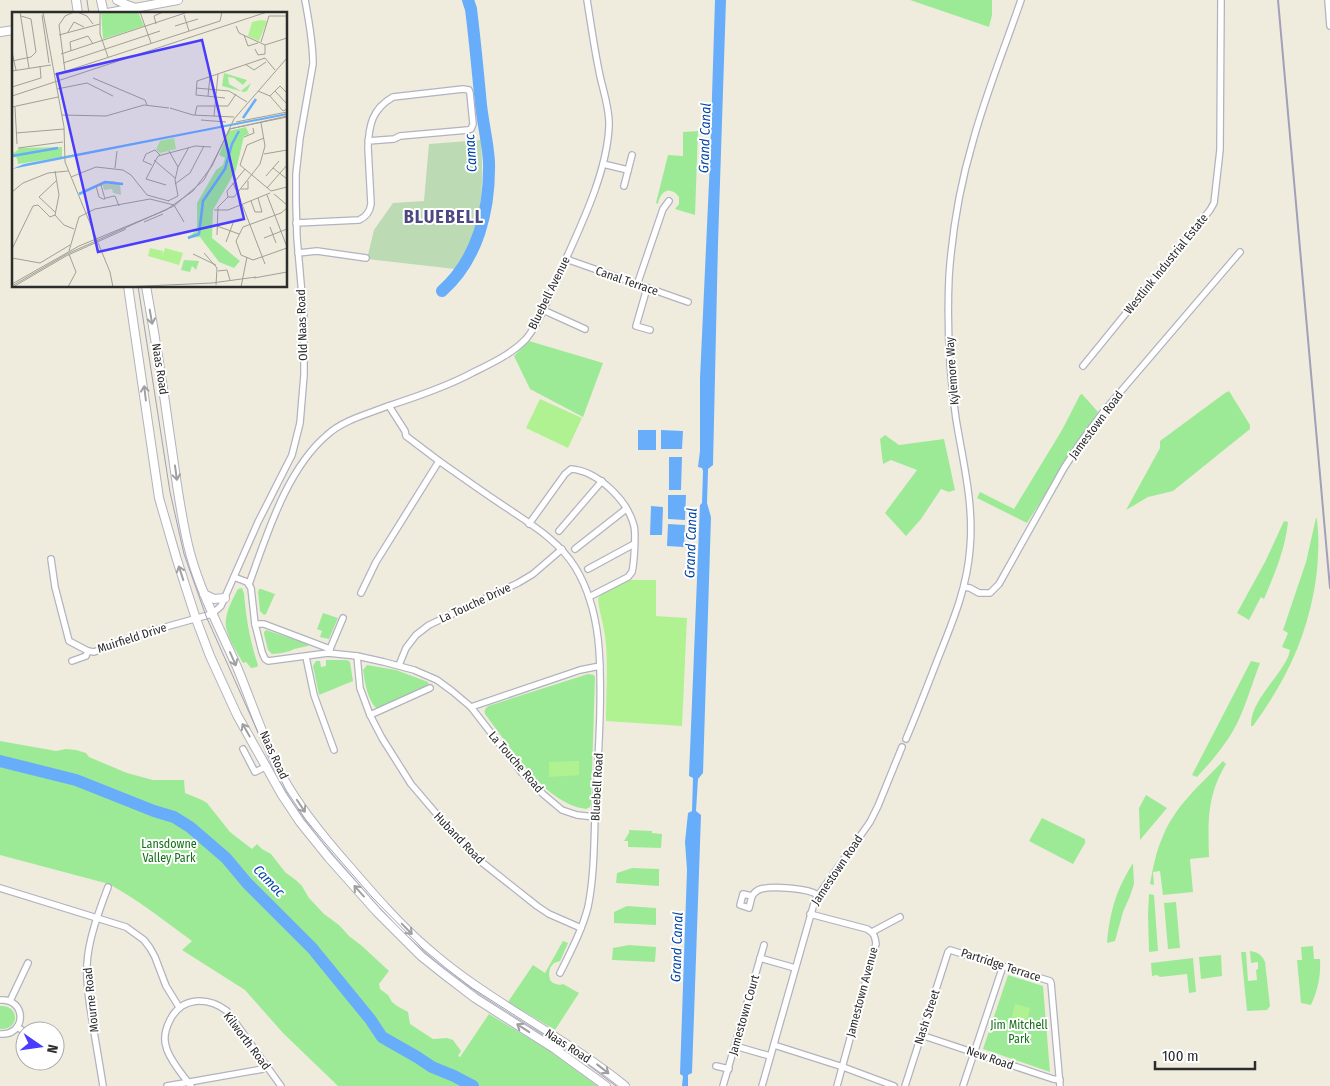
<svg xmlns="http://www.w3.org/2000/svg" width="1330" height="1086" font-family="'Fira Sans Condensed',sans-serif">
<rect width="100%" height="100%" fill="#efecde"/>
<g fill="#9dea96">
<path d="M910,0H992V15L989,27Z"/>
<path d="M698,131L695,215L675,209L679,204V197C670,185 660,191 658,204L656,203L668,155L683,156V132Z"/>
<path d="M529,341L603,363L583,417L530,389L514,356Z"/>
<path d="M1229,391L1250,425V429L1173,491L1148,497L1126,510L1160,448V441L1225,393Z"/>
<path d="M1082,394L1098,412L1027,523L977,498L980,492L1014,509L1062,430L1080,395Z"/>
<path d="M885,435L899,445L944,439L955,490L949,492L941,489L921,519L906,536L885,513L917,470L891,460L883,464L880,439Z"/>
<path d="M1316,518L1317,519C1318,530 1319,542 1318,553C1318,566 1316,579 1314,591C1304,644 1284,683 1253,726H1251C1250,703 1276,680 1286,661C1288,658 1289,654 1290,650L1282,647L1288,633L1283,630L1306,562Z"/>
<path d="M1284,521L1288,522C1285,550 1275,573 1264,599L1261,597L1249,620L1237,613L1265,562Z"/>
<path d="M242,588L244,593C246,618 250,641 258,665L257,667L251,668L246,662L243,663C238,654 229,640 227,631C222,618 232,600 238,589Z"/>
<path d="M259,589H261L275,594L266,614L264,615L260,611L258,592Z"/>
<path d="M323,613L338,618L329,639L320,637L322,631L317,629Z"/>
<path d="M266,630L308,644V646L294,649L290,651L282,653L272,654L268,650L264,634V632Z"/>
<path d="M326,660H347L350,662L353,681L319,695L313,666L316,661H320L321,667L326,666Z"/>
<path d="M1251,661L1260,663C1251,686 1245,710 1233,731C1223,748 1210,763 1197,777L1192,775Z"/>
<path d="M367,665L396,670L428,682L429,685L377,709C367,700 365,682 363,670Z"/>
<path d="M588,674L594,675L595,677L591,804L590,807L586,809C581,808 575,807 571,805C536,790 508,744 485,714C484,710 485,709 488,706Z"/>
<path d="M0,741L56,751L66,749L76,750L86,753L89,757L127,773L153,780H184L185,793L202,800L207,803L230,832L252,849L257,844L262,849L271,854L285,872L297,881L302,886L309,898L324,914L339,925L349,936L362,946L389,971L379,984L380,989L388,995L392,1002L397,1006L408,1012L410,1024L433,1039L447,1038L453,1040L461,1051L458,1056L460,1057L489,1014L548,1050L598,1086H338L283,1033L245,990L182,950L192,941C165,921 138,900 109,884L0,855Z"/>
<path d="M1223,761L1226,764C1207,795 1208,822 1209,857L1190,859L1193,892L1163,895L1160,871L1153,872L1154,885L1150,884C1153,868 1156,851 1163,836C1175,806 1201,784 1223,761Z"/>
<path d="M1146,795L1167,808L1140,840L1139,808Z"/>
<path d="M1042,818L1085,839V843L1073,864L1029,841Z"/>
<path d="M629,830L652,831V833L662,834L661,848L628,847V841H624L629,833Z"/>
<path d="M1133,863L1134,884L1130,896L1123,912L1115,941L1107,943C1110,911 1116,890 1133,863Z"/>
<path d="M632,868L659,869V886L616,883L617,873Z"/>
<path d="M1149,894L1154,895L1158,951L1149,952L1148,913Z"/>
<path d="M1176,902L1180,948L1168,949L1164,903Z"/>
<path d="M627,906L656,908V925L614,923V912Z"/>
<path d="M563,941L568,943L560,961L554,963L550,968L549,974L550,980L553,983L560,985L563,984L579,993L555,1030L508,1002L533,965L545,973Z"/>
<path d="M629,945L656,947L655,962L612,960L613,948Z"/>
<path d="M1313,946L1314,959H1320C1321,976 1318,989 1311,1005L1301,1003L1297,960H1302L1301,947Z"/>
<path d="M1250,951C1258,952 1262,955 1265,962L1270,1006L1267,1010L1247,1011L1241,952H1246L1248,981L1257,980L1256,970L1258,969V962L1251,963Z"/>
<path d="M1221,955L1222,976L1201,979L1199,957Z"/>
<path d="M1193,958L1196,992L1189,993L1187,974L1160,977L1157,975L1152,976L1151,963Z"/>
<path d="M1008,975L1043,986L1050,1072L983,1049Z"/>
<path d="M0,1006C20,1004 20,1031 0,1029Z"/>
</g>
<path fill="#bcdab3" d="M481,140C483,176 484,216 468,249C464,256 459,263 455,269L367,259L374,230L393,203L424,201L429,144Z"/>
<g fill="#b0f291">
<path d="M540,399L582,418L568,448L526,428Z"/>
<path d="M629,580H656V616L687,618L682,726L606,721C606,696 608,670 606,644C605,628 599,613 598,598L603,593Z"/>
<path d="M579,761V775L549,777V762Z"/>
<path d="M1015,1004L1030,1008L1024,1032L1009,1028Z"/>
</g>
<g fill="#68adf9">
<path d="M715,0H726L718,243L713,465L708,469V471L707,503L711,517L703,773L698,779L696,811L701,815L692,1073L688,1075V1086H682L683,1076L680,1074L687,870L685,842L688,813L692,811L693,778L689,776L700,505L702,503L703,471L702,468L698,467L700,451V379L710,160Z"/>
<rect x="638" y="430" width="18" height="20"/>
<path d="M661,430L683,431L682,449H661Z"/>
<path d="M669,457H682L681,490H669Z"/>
<path d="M668,495H686L685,520L668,519Z"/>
<path d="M651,506L663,507L662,535H650Z"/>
<path d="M668,524L685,525L684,547L667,546Z"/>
</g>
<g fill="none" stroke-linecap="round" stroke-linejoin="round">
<g stroke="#68adf9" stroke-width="12">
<path d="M442,291C478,259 490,210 489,162C488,143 483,124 481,105C478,73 475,41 471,9L468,0"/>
<path d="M0,761L76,780L154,811L174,817L190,827L226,858L247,883L312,948L370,1019L382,1037L417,1057L432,1067L454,1076L473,1086"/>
</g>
<g stroke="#b2b2c1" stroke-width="8">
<g id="street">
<path d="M1328,0L1330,26"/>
<path d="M603,164L628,170"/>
<path d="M624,186L632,155"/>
<path d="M296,223L359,220C366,217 370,211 371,204L368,147C369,125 372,109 393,97L463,89L469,90L470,93L473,124L471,129L468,130L400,136L394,139L368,141"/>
<path d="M298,253L317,251L366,258"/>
<path d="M566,259L688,302"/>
<path d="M637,285L663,209L669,201"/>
<path d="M647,288L636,326L650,330"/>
<path d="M543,310L585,329"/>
<path d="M1083,366L1210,210L1214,203L1220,150L1221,0"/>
<path d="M389,406L405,431L406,436L439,461"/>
<path d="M529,524L565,474L571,469C598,471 628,501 634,526C636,534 634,564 632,572L628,577L589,597"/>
<path d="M559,531L602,481"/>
<path d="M575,549L626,509"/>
<path d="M51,559L55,587L69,641L88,651L94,652L144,633L212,614L221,606L258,522L292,455L300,423L304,375V318L297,238L296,202V174L300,138L313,64C313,42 309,21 305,0"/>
<path d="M588,569L634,544"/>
<path d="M234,577L247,582L251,588L255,624L262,652L265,659L268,661L328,653L357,656L384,662L414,670L437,680L452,691L471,707L580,670L600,666"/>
<path d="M249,584C267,535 286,470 327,435C343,420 368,414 388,406C416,397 446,387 472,373C490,364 512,354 526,339C540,322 548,298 557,279C577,233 607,176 609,126C610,108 602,88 599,71C594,47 591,24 587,0"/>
<path d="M964,587L970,588L979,593H990L999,584L1064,468L1081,442L1104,411L1240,252"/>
<path d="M361,593L376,562L439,461C462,477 484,493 507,508C532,525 559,541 575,567C602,611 601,665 600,714C599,748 597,782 595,816C594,847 594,877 588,907C582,930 571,951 560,973"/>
<path d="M255,624H264L330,649L328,653"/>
<path d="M330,649L343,618"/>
<path d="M357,656L360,688L370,715L382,738L411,784L452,832L479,860L537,906L549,914L581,928"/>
<path d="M306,657L314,695L334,750"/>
<path d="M72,661L86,656L88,651"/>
<path d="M399,665L406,648L416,635L429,625L518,583L533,574L562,549"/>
<path d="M471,707L522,773L543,794L562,810L577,815L595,817"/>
<path d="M370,715L430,688"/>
<path d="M906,739C917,713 927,687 937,661C952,623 967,589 970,548C974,504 963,462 956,419C949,372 947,324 949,277C952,232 960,185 973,141C986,93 1005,47 1021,0"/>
<path d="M243,749L255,772L267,766"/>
<path d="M0,888L126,927L144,940L150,948L155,957L166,986L179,1007"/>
<path d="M743,894L752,896L749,908L740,905Z"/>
<path d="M752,896C754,893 757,890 761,889C773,886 808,888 818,895"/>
<path d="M810,914L867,929C874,933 875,936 876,944L837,1086"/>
<path d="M872,932L900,917"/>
<path d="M760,958L795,968"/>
<path d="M0,1000C27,998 27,1036 0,1034"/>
<path d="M10,1001L28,963"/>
<path d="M17,1027L25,1032"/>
<path d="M921,1035L1053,1079L1060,1080"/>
<path d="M774,1045L843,1067L894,1086"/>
<path d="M735,1046L770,1056"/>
<path d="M716,1066L729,1069"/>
<path d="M103,1086C99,1060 94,1033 90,1007C88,993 86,979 87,965C88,940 99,911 108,887"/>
<path d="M167,1086L263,1069L266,1066"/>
<path d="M191,1086C184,1077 168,1058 166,1046C163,1037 166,1028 170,1020C182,996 208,997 227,1011L281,1086"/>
<path d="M723,1086L764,945"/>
<path d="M762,1086L815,900L870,822L878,806L902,747"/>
<path d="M905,1086L948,952L950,950L1050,981L1051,983L1060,1086"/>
<path d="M963,1086L1003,966"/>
</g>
</g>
<g stroke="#b2b2c1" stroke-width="10">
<g id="secondary">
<path d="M76,0L78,14"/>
<path d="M101,0L104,14"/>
<path d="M117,0L127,5L133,7"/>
<path d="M102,14L178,0"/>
<path d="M0,32L14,30"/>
<path d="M128,286L159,498L177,560L196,619L210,656L237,715L282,795L300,822L329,858L377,912L421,956L441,972L475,998L555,1049L606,1086"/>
<path d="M146,286C155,336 163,386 170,437C176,476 180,515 190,553C201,593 220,629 237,667C252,703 264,741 282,776C300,809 324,838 349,866C374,895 399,924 427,948C488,1002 562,1035 625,1086"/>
<path d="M204,594L214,599L225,598"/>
</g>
</g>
<use href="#street" stroke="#fff" stroke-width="5.5"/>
<use href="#secondary" stroke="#fff" stroke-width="8"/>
<g stroke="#a29fb8" stroke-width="1">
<path d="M87,0L89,14"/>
<path d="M138,286L170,492L184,554L206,616L265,748L286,790L306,820L326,844L372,897L423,949L447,969L472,988L566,1048L616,1086"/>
</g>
<path stroke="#a29fb8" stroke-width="2" d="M1278,0L1330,588"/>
</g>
<defs><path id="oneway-shaft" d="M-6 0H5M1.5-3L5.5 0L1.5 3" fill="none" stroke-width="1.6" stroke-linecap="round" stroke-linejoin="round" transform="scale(1.25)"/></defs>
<g stroke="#a0a0a0">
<use href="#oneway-shaft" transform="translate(151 317) rotate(80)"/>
<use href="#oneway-shaft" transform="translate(145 393) rotate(-97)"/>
<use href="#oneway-shaft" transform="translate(176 473) rotate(82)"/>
<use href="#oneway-shaft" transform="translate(181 573) rotate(-108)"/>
<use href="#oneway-shaft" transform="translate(233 659) rotate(66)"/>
<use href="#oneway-shaft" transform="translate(246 730) rotate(-120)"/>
<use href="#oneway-shaft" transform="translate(301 806) rotate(56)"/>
<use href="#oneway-shaft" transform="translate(359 891) rotate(-132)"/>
<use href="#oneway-shaft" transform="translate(407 929) rotate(46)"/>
<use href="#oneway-shaft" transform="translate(523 1028) rotate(-147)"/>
<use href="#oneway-shaft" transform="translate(603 1069) rotate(38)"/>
</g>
<g text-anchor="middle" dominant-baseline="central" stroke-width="4" stroke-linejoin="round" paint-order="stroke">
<g font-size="12" fill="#2c2c2c" stroke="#fff">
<text transform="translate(1166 264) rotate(-51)">Westlink Industrial Estate</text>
<text transform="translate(627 281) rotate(19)">Canal Terrace</text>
<text transform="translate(549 293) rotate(-64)">Bluebell Avenue</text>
<text transform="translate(302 325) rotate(-92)">Old Naas Road</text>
<text transform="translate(160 369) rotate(81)">Naas Road</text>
<text transform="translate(952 371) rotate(-94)">Kylemore Way</text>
<text transform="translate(1096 425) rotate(-53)">Jamestown Road</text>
<text transform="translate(475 603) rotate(-25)">La Touche Drive</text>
<text transform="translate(132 638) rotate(-18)">Muirfield Drive</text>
<text transform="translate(274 755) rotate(65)">Naas Road</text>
<text transform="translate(516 762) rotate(49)">La Touche Road</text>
<text transform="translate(597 787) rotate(-87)">Bluebell Road</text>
<text transform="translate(459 838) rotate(46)">Huband Road</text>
<text transform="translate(837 870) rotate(-56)">Jamestown Road</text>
<text transform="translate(1001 965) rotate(18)">Partridge Terrace</text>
<text transform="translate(862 992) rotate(-75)">Jamestown Avenue</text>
<text transform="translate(91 1000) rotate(-96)">Mourne Road</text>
<text transform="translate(744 1015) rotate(-74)">Jamestown Court</text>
<text transform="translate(927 1017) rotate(-72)">Nash Street</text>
<text transform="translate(247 1041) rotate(53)">Kilworth Road</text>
<text transform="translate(568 1046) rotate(33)">Naas Road</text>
<text transform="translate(990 1058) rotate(19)">New Road</text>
</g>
<g font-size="12" fill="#147119" stroke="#fff">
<text x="169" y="844">Lansdowne<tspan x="169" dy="14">Valley Park</tspan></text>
<text x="1019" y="1025">Jim Mitchell<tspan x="1019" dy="14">Park</tspan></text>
</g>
<g font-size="14" font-style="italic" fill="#0245ab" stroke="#fff">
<text transform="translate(705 138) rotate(-88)">Grand Canal</text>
<text transform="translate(471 153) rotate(-94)">Camac</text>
<text transform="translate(691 543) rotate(-88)">Grand Canal</text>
<text transform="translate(269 881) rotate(46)">Camac</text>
<text transform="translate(677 947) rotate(-88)">Grand Canal</text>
</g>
<g font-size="18" font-weight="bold" letter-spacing="1" fill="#4d4882" stroke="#fff">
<text x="444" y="217">BLUEBELL</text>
</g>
</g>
<g transform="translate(12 12)">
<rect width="275" height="275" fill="#efecde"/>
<path d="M89,0H126L132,14L91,27ZM212,61L235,68L231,73L222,66L216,65L217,72L229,79L239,71L235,79L232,80L210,74ZM234,115L237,122L232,124L224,158L201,198L200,226L228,249L222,256L207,250L188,225L175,226L185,218V191L204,158L211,153L213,146L207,143L217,119ZM0,135L2,141L8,136L50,135V145L6,152L5,146L0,144ZM172,248L187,249L184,258L180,254L178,260L169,258Z" fill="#9dea96"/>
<path d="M101,169L108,171L109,183L101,181L100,177L92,178L90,171Z" fill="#bcdab3"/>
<path d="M249,8L255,9L247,29L236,24L240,10ZM162,126L164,137L148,141L144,138L148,129ZM138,236L151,239L150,245L153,236L171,241L167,253L136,244Z" fill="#b0f291"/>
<path d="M275,101V103L0,157L12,152Z" fill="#68adf9"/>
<path fill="none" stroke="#68adf9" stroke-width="2.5" d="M231,106L244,87M0,144L46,136M67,182L93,170L111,172M176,226L187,222L191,189L213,157L220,132L227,119"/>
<path fill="none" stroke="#a19f97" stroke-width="1" d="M8,0L17,56M31,0L52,115L53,150L98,260L101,275M65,0L75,4L81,12M88,0V22L96,45M128,0L139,31M30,3L37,51M172,3L177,19M144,12L142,4L151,0M163,14L186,7M224,14L227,21L253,33M56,20L62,10L72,15M47,23L88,12M232,23L236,34L246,31M249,30L257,4H275M253,33L275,26M243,37L246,43L253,42V33M59,39L58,30L76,24L81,32M0,40L4,58M49,42L176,0M0,49L19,45L24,40L19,7L9,4M51,51L148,19M233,52L242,58L254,50M0,59L39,53M53,59L47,13L53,4L62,0M42,63L208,9L210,0M81,66L133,88L135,93M0,75L29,66L28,54M184,76L217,79L235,90M45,77L75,71L101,84M246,79L258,84L271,99L275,97M263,79L268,74L275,81M0,84L255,0M196,84L198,64M258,84L263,79L275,92M213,86L184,83L185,69L253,46L263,58M0,95L46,85M3,95L5,132M158,96L181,103L222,105M50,103L94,104L132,93L157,96M183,103L185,94H216L224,82M202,104L206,62M189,108L214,110M224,110L275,100M217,117L275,105M4,121L52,117M232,125L242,121L241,116M252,126L235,133L228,153L259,179M6,136L51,130M252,142L275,138M142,148L163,166M140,153L131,149L134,142L143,138L148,143M166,155L177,135M103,156L105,139M261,156L275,167M233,157L215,179L216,185H222L248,152L253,134L249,111M43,159L47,183L43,203L52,213L62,217M254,164L267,149M59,165L84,155L111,158L119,163L135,183L157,189M221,171L229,190M163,172L178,161L192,134M154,173L134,167L146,144L183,134L199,135M255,176L275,153M229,177H236V169M259,179L275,175M0,180L11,171L36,161L56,159M262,182L275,193M255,183L275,235M93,187L89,173L84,174L87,185L91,187H93L94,186L102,184H103L107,194M156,189L166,184L163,168L166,155L157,139M239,189L243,200H250L246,186M230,192L253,252M275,196L269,201L231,215L224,229L229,243L241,248L275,236M202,198H216L258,181M43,200L27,185L44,169M132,210L151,202M205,214L227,222M258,215L264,231M205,223L206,195L216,185M252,226L275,217M214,230L221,211M0,237L21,194L26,193L38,205L43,203M57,239L67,205L83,197L138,187L162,193L172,210M192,241L205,256L204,273M181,242L204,253M0,246L28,251L58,233M206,259L215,258L218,268M242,266L275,260M0,272L67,234L154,198L181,179L200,154L222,107L275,46M0,274L55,242L162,194L192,168L218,117L275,104M1,275L54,244L114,217M56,275L64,260L57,242M111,275L200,271L244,265M229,275L235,245"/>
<path fill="#493bff" fill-opacity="0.15" stroke="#493bff" stroke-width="2.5" d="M190,28L232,207L86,240L45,62Z"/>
<rect width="275" height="275" fill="none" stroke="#2c2c2c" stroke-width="2.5"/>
</g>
<g transform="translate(40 1046) rotate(103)"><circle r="24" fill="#ffffff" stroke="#ababab"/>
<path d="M0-4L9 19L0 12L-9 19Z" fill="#493bff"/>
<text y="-8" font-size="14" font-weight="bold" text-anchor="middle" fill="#2c2c2c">N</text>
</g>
<path d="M1155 1061v8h100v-8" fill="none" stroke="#2c2c2c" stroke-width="2.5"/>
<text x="1162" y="1061" font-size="15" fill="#2c2c2c" stroke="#ffffff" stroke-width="4" paint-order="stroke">100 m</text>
</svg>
